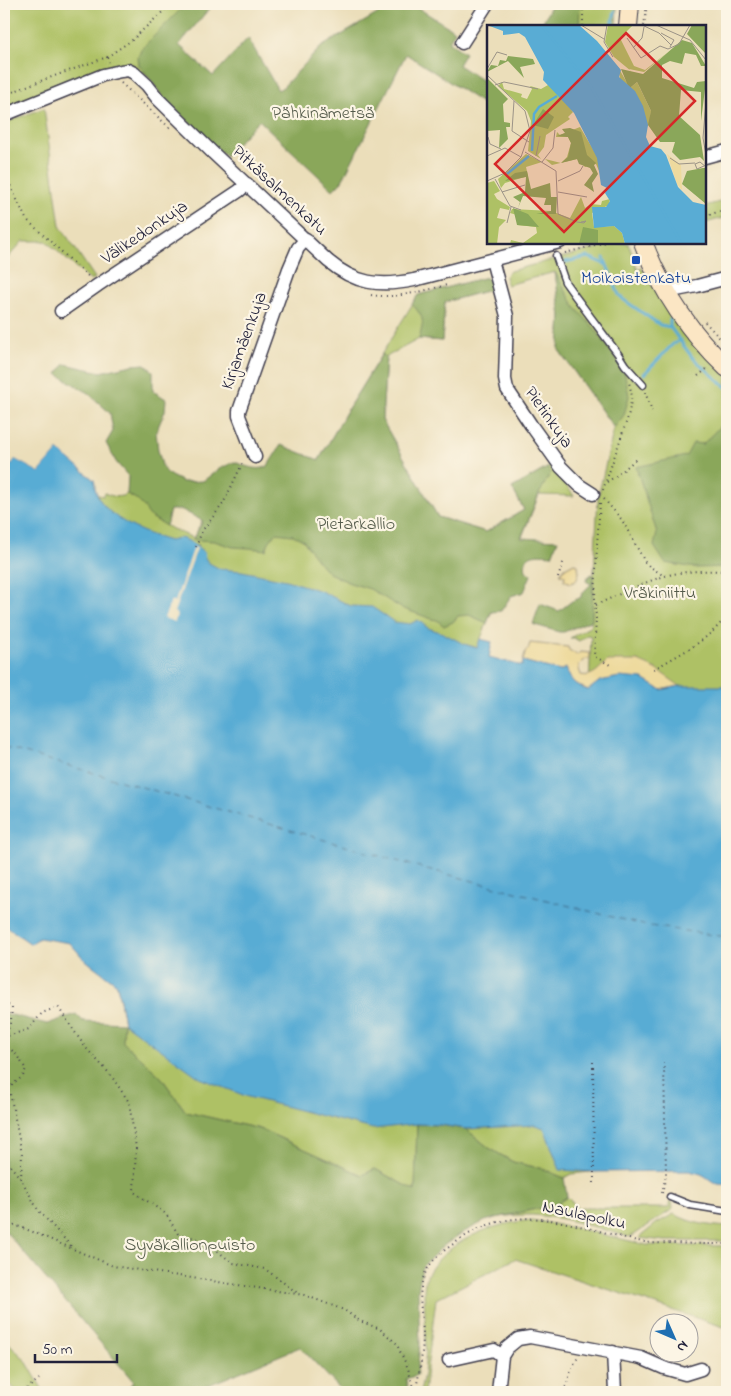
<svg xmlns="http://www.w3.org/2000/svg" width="731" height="1396" font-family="'Indie Flower',sans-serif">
<rect width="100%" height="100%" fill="#fcf5e5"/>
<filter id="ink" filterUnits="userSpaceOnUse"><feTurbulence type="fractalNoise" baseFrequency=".02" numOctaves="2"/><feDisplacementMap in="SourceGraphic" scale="10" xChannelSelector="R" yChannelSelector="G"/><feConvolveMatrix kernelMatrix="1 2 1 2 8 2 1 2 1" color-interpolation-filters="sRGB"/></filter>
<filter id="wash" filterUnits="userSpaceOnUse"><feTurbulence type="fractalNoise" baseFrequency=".0096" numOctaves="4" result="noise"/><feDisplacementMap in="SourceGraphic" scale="20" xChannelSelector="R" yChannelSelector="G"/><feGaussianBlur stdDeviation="1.12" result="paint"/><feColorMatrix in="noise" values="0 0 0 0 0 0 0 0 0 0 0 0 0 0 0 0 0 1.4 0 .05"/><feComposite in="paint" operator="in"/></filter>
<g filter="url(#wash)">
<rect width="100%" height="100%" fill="#ebdeba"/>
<g fill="#aec165" stroke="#687250">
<path d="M4,4H213L143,69L149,78L140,71L116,67L114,65L108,67L109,69L7,108H4Z"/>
<path d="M552,4H617L616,26H541Z"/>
<path d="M44,108L60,226L95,278L91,281L46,241H23L4,262V123Z"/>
<path d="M727,200V217L705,223V206Z"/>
<path d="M616,243H628L638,270L642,268L648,278L727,376V720L589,690L591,636L587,635L579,641L574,638H570L591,626L598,497L614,428L559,350L561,316L555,272L507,285L505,276L510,271Z"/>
<path d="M483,278C490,277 491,283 493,289L445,302L442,341L419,339L386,357L382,420L438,517L486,532L524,510L512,488L552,465L574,496L539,495L481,638L478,648L190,567L198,545L195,544L188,563L128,541L90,486L98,495L103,496L105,493C113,497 119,498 127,494L136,498L145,508L148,515L166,526L193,538L234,462L270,476L319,460L349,407L418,295Z"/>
<path d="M117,984L532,1109L590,1172L571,1174L564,1178L543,1169L513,1162L489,1148L466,1129L417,1124L415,1191L375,1169L362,1175L260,1129L186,1112L161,1077L122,1042L124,1023Z"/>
<path d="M567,1197L578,1208H669L670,1200L672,1202L673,1209L653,1222L634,1235L629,1237C601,1229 572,1219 543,1216C529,1214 514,1215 500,1217L554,1205Z"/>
<path d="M674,1214C693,1224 706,1225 727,1227V1241H665L639,1238L641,1236L657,1223Z"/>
<path d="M532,1220L575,1228L647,1245L727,1246V1328L515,1259L436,1299L424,1392H420C427,1367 426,1342 425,1316C425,1305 423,1293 425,1282C427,1273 433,1266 439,1259C464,1234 498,1223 532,1220Z"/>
<path d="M4,1338L26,1361L44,1392H17L4,1377Z"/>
</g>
<g fill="#8aa75a" stroke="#56644a">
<path d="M186,4H213L179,45L213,76L248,38L278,90L283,87L321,47L394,4H419L418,8L455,31L449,42L465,53L458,65L488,84V107L406,54L342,181L333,190L259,120L225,156L165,100L149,78L139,65L138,57L142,48Z"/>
<path d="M552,4H580L579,26H541Z"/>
<path d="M555,272L575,307L595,329L624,370L629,396L624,415L614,428L559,350L561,316Z"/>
<path d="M483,278C490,277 491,283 493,289L445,302L442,341L419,339C424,320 425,319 412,304L418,295Z"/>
<path d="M382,354L386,357L382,420L438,517L486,532L524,510L512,488L547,468L551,472L539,494L521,538L558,540L552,555C539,554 522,551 526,571L531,575L524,592L511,596L501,611L491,612L487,623L469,615L458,616L453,622L444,626L437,620L432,619L401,608L370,589L350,583L329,573L318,561L303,540L293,535L276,533L269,542L266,550L249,548L233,547L214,541L196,540L193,539L203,521L182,510H170L166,526L148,515L145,508L136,499L127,494L128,476L116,462L106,443L113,431L110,413L88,393L57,374L65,364L101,372L132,365L145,364L153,371V391L166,399L165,411L156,432L158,450L163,469L171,476L183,482L203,481L219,469L234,462C246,466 255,471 267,467L281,445L319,460L349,407Z"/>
<path d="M727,419V567L696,568L665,563L654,546L657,533L636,467L686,456L693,443L703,444Z"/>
<path d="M591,574L593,575L592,620L564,632H559L535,625L533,624L540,604L559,611L572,601L580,598L583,592L591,584L586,581L587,577H589Z"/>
<path d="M4,1013L47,1024L76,1014L83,1021L124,1023L123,1042L161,1077L186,1112L260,1129L362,1175L375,1169L415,1191L417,1124L440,1125L466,1129L489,1148L513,1162L543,1169L564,1178L567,1197L554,1205L500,1217L485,1221L462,1233L443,1246L422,1267L418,1291L420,1344L417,1375L406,1379L408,1392H343L300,1347L192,1392H123L134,1382L6,1232H4Z"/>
</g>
<g fill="#eeda9e" stroke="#887e6c">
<path d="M574,563L578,565L579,573L576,581L571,583L564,580L565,576L560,574L565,568Z"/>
<path d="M530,643L568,647L569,650L577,655L580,652L590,653V659H586L579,665V669L581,675C592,678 599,669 607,661H638L656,669L680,686L660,690L643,679L600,681L589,690C575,685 571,682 566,668L560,671L523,661L526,650H528Z"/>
</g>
<path fill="#59acd4" stroke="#3e6788" d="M58,450L94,480C95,483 95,485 95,488C101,517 145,534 170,541C183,533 193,544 204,552L205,558L209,563L220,569L242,571L286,580L321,591L351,606L372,607L394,622L410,624L418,620L428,628L443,633L464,644L477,648L480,639L492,642L489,657L522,666L523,661L560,671L566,668C570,681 576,686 588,690L600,681L619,677L643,679L661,690L680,686H727V1184C715,1187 710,1178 701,1174C698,1173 693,1172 689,1171L594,1172L560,1170L544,1128L535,1125L466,1129L440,1125L417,1124L373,1129L248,1097L200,1078L124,1023L117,984L84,959L70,943L39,938L31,944L4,925V461L11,465L15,459L39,472Z"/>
<g fill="#ebdeba">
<path d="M56,448H59L90,474L89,475L58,450L39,472L15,459L11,465L4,461V458L10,462L13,457L16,456L38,469Z"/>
<path d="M194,547L197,548L174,612L177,614L175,622L164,618L171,601L175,602Z"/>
</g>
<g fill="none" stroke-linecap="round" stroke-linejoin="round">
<g stroke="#59acd4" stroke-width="3">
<path d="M612,26L615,11"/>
<path d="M604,258L619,295L624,300L660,325L670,327L692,357L727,388"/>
<path d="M565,262L588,257L605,264"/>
<path d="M670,319V327"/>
<path d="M644,374L673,344L681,340"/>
</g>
<path stroke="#385978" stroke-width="1" stroke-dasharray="6 5" stroke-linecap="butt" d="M4,747L404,863L643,925L727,937"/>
</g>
</g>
<g filter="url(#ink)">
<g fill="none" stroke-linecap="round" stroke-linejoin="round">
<g stroke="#403e4e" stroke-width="9">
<g id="lane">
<path d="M556,256L565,282L575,296L618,354L625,365L643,385"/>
<path d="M670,1197L690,1205L727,1211"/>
</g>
</g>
<g stroke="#403e4e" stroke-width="15">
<g id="street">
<path d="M462,43L487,4"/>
<path d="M4,115L103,75L121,71L128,70L134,73L147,85L158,99L212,152L328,261C355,284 380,287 414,280L560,242"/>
<path d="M705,157L727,151"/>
<path d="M492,260L507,316L505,379L507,389L531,425L561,467L579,485L593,494"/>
<path d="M666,292L697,286L727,278"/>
<path d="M61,311L98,285L239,191L247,184"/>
<path d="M255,457L239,416V411L289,269L298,248L306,239"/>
<path d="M613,1352L615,1392"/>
<path d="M449,1360L494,1350L502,1356"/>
<path d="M498,1392L502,1356L507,1348L518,1339L530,1337L641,1358L664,1368L685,1374L701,1369"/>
</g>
</g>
<g stroke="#403e4e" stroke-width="20">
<g id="secondary">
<path d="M628,26L630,4"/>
<path d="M643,242C661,290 690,333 727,368"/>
</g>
</g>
<g stroke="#403e4e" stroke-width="2" stroke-dasharray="1 4" stroke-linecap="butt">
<path d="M583,26V4"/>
<path d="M644,26L647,4"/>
<path d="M107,57L109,62"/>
<path d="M121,83L171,129"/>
<path d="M4,96L24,87L107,57L132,40L171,4"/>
<path d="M4,172L26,219L89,277"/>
<path d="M705,216L727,209"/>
<path d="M565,253L607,242"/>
<path d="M371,295C397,299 422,291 447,285"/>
<path d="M705,322L727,346"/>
<path d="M698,376L708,368"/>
<path d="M645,392L652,411"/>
<path d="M607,482L619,474L636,459"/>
<path d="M603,490L628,417L632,396L629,382"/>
<path d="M604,499L622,520L645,562L649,566L664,576"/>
<path d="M600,503L597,544L595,597L596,619L594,656L610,665"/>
<path d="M196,547L202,531L223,504L244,460"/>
<path d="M558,578L564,560"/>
<path d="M596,605C618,595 641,583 665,576C682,571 709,570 727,571"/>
<path d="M654,669C680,654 710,640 727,615"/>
<path d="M4,1002L12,1008L11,1020L4,1043"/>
<path d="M4,1036L5,1037L29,1029L42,1013L58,1007L85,1047L110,1074L129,1102L136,1148L134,1192L166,1214L178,1234L203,1240L233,1263L265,1269L299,1294"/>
<path d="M4,1044L15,1053L26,1069L23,1076L9,1088"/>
<path d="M593,1062L594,1185"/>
<path d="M4,1070L11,1098L22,1154L21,1179"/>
<path d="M724,1090L727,1119"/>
<path d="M4,1158L21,1179L38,1210L71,1246"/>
<path d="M662,1193L666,1175L664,1063"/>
<path d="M4,1224H12L33,1232L113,1266L304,1295L344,1310L360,1321L380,1329L396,1343L408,1368L414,1392"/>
<path d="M23,1392L39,1379"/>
<path d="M415,1392C420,1372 423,1353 423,1332C422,1314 417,1293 424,1276C430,1260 444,1250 458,1241C512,1203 560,1221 618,1236C626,1238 635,1241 644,1242C654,1244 664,1243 674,1243C692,1244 710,1244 727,1244"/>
<path d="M564,1392L572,1368L578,1357"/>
</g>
<use href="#lane" stroke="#fff" stroke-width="6"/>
<use href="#street" stroke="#fff" stroke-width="12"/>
<use href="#secondary" stroke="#fbe6c4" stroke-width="18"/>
</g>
</g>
<rect fill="#1a4fb4" stroke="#fcf5e5" stroke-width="2" x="631" y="255" width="10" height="10" rx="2.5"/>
<g text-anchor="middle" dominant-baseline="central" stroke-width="4.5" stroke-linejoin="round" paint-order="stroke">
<g font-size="18" fill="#535a4a" stroke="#fcf5e5">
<text x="323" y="114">Pähkinämetsä</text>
<text x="356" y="525">Pietarkallio</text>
<text x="660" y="594">Vräkiniittu</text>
<text x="190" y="1246">Syväkallionpuisto</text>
</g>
<g font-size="18" fill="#22223b" stroke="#fcf5e5">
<text transform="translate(279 191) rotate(43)">Pitkäsalmenkatu</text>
<text transform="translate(145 233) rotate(-34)">Välikedonkuja</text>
<text transform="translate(245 341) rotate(-70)">Kirjamäenkuja</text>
<text transform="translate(548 418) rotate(55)">Pietinkuja</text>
<text transform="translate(584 1216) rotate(12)">Naulapolku</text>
</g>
<g font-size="18" fill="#164399" stroke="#fcf5e5">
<text x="636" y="279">Moikoistenkatu</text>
</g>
</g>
<g transform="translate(487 25)">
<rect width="219" height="219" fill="#ebdeba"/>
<path d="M121,0H146L133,13L147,41L158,45L181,27L157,47L142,44L144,46L127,32L118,17ZM131,42L143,63L150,57L164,86L163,98L158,104L134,60ZM57,49L86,87L81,92L83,94L59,110L57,122L51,130L54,134L41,126L44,96L40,86L11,61L15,57L17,64L35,69L34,72L40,74L45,64L43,61L54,64L61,60ZM93,102L114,138L115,153L109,139L98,142L90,134L65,140L58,134L74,138L80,132L84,118L81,112H69L70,107L73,110ZM39,129L55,137L39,142L41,151L18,158L14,163L11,154ZM7,156L13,166L7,169L10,174L23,182L22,185L13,183L10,193L19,195L12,202L10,219H0V158ZM94,172L98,183L104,179L114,180L115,176L123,174L122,180L105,188L107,202L127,201L135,208L138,219H111V206L107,219H23L24,215L36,218L50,208L49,202L30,200V190L23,188L25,184L64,186L83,193Z" fill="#aec165"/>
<path d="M205,0H219V29L200,9ZM195,15L205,18L219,41H214L209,30L198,28L195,39L183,36L175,40V53L207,63L210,57L219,56L214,96V67L194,65L192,91L213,110L217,136L213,132L193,135L185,127L188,117H173L161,100L164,86L153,63L150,57L143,63L141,61L134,44L156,49ZM21,31L46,34L48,39L33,42L37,53L21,36L0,47L4,40L11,41L13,35L19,36ZM0,53L21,74L16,79L17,97L23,98V102H19L21,114L12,123L13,105L0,106ZM56,84L67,92L61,104L46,100ZM83,103L94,107L100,130L109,138L107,140L111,149L105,158L107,167L97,160L106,148L103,143L92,139L90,134L74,138L81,132L84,118L81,112L70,111L78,108L75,104ZM216,143H219V179L195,159L200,146ZM40,146L44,164L63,158L64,172H70L69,189H49L64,186V180H57L59,173L36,171L31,183L33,177L26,172L38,167L39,152L18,156L28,148ZM26,183L41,189L52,202L30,200ZM96,202L111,205V219H92Z" fill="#8aa75a"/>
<path d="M180,129L194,140L195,165L190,159Z" fill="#eeda9e"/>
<path d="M0,0H92L110,16L134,45L132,52L148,66L156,81L161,100L159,112L163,121L174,124L179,130L191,162L206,177L219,180V219H138L135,208L127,201L107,203L105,182H119L123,176L118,168L120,163L114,160L110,133L87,88L56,55L57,47L38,12L32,8L16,10V6Z" fill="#59acd4"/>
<path fill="none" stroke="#59acd4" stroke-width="2.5" d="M54,0L103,60L195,219M45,126L47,89L52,82L70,71M20,149L42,131"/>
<path fill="none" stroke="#9b9387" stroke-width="1" d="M94,0L117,14M120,0L117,17L126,32M155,0L172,8L184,20M169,0L203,15L219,35M174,8L187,15L183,22M140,13L154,33L173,21L181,24M146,23L155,13L157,2M181,24L192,19L203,0M0,44L10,27L20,30M0,50L38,86L43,106L34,132L18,148L0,156M8,60L17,57L51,64M27,76L25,106L42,117M219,76L216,113L219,130M1,112L3,119L14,124M38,127L69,146L71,189L90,197L97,198L99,196L94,197M0,131L18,123L34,132M49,131L53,111M183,133L192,139L208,138M55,137L66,123L68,105M217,141L210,144L208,139L213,137L219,142M8,154L23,181L34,185M71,156L93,146L96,141M15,167L38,160M71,167L100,172M20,198L24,182"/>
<path fill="#d62828" fill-opacity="0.15" stroke="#d62828" stroke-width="2.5" d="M139,8L208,76L77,207L8,139Z"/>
<rect width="219" height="219" fill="none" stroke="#22223b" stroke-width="2.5"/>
</g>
<rect width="731" height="1396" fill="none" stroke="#fcf5e5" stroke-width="20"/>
<g transform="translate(674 1338) rotate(135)"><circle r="24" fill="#fcf5e5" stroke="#a5a1a1"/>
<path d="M0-4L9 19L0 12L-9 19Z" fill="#1f6fb2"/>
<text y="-8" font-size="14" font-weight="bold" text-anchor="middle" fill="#22223b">N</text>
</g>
<path d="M35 1354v8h82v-8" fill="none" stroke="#22223b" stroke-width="2.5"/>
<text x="42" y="1354" font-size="15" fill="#22223b" stroke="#fcf5e5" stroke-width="4" paint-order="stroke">50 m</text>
</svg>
